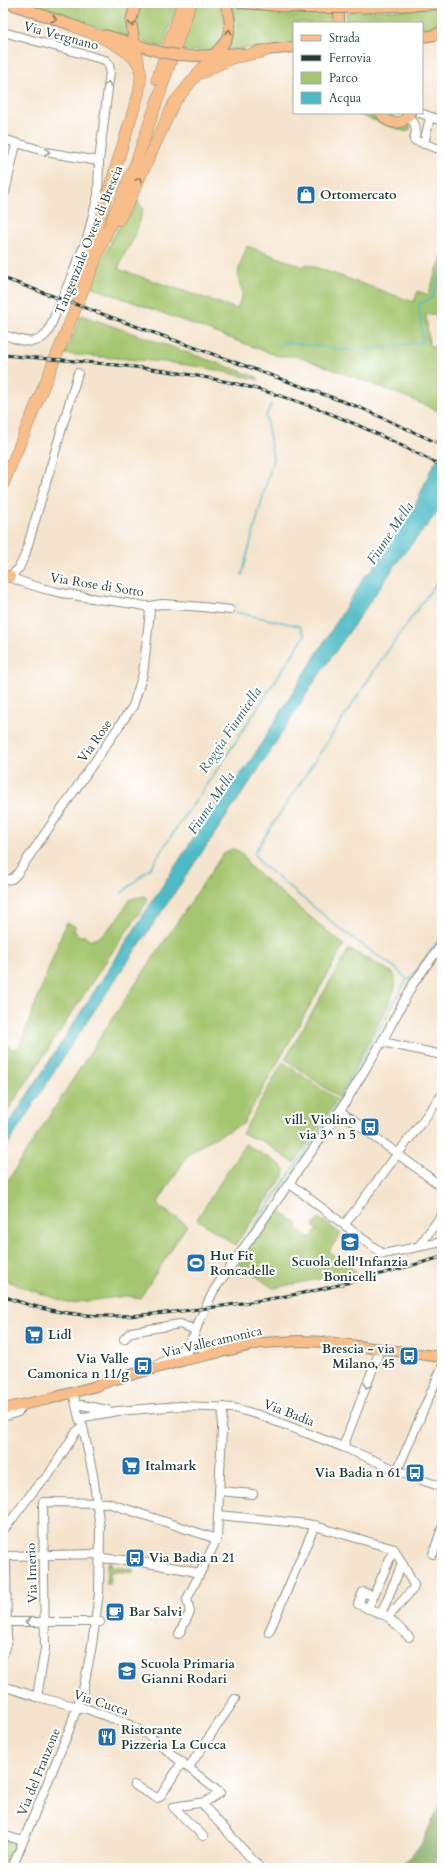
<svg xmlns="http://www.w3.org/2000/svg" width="445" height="1871" font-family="Cardo,serif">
<rect width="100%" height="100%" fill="#fff"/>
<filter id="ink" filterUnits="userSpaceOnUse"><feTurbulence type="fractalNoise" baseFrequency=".025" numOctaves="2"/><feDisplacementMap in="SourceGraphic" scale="8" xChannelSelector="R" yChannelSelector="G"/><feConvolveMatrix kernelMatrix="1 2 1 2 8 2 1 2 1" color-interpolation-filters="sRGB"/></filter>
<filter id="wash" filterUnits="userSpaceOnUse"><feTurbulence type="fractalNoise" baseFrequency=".012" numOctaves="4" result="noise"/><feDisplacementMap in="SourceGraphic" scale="16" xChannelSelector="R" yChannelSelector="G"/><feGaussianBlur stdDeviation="0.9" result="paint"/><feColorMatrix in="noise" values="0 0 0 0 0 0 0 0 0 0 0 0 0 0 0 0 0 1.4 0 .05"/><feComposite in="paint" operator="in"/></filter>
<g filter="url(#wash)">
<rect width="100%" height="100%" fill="#f5e4cd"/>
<g fill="#a5c66f" stroke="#628252">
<path d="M22,3H130L126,19L129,38Z"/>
<path d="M142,3H178L163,47C156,46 147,45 141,40C132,31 135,12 142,3Z"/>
<path d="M197,3C202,3 210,2 215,4C231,13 227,45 210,50C201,53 189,51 179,49Z"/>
<path d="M231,6L265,10L334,13V23H294V44L226,50C234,37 235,21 231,6Z"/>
<path d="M442,7V26L422,29V23H346V12Z"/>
<path d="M355,113H378L408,123L410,126V129L406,132Z"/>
<path d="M138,201L143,209L135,237L125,253L118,269L237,309L243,293L238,278L239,268L247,246L304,267L306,264L414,302L418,291L428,295L442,256V314H426L429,346L442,348V413L407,397L297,356H278L92,287C101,262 119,218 138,201Z"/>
<path d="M81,315L257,377L259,380L202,367L164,362L65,354Z"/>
<path d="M231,849C242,850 245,856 248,865L344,945L243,1124L206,1142L187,1156L160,1199L158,1203L159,1206L187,1225L140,1298L126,1296L70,1303L27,1289L3,1279V1188L106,1028L223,854Z"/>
<path d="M145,896L147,899V902L104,964L3,1118V1041L12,1049H17L20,1045L66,923L75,926L74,931L80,936H85L88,940C101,943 125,910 130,899Z"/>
<path d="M349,949L393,973L396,981L394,991L387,1007L339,1098L285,1059Z"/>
<path d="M283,1062L337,1100L294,1163L262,1141L242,1134Z"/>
<path d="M245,1144L281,1165L285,1170L284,1176L235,1245L197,1219Z"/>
<path d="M277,1210L298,1224L296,1228L311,1238L317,1229L313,1226L319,1218L341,1234L329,1251L357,1272L273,1288L239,1264Z"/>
<path d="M109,1562H111V1566L134,1570L132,1573L111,1571L109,1584H106L107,1565Z"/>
<path d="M9,1840L15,1842L5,1868H3V1841L8,1843Z"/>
</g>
<path fill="#84ab62" stroke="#52744b" d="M442,1798V1868H399L420,1846L425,1837Z"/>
<path fill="#4dbbc6" stroke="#367c7d" d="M442,452V507L401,557L312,685L260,767L71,1045L3,1152V1133L212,809L248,765L365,576L372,570L405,517L416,504L431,469Z"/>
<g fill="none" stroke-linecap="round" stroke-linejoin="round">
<g stroke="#4dbbc6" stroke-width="1.5">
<path d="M279,345L286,342L353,351L423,342L419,304L432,298L442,268"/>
<path d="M242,575L273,459L266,416L271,404"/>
<path d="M122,893L151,867L175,830L223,761L305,635L299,626L235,612"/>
<path d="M409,980L442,936"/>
<path d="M240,1247L335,1108L407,979L394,967L343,931L261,864L255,854L256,850L382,659L442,575"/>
<path d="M193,1318H196"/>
</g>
</g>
</g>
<g filter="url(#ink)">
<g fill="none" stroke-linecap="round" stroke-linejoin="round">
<g stroke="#8a9080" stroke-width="10">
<g id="minor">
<path d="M3,32L105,60L109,64L110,72L99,161L51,153L3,139"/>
<path d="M420,113L442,121"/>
<path d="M407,117C417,122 417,130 414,140L442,150"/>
<path d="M424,144L430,117"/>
<path d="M5,192L16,144"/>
<path d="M3,335C20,339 35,349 48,332L87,239L98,195L99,161"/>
<path d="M78,373L25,555L19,568L10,577C53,596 99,598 145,606C150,607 157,604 163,604C185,606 208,607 230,610"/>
<path d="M3,880L12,879L17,874L133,706L143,674L150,611L146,606"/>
<path d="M383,1040L387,1043L442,1055"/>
<path d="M340,1111L442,1187"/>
<path d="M290,1184L383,1254L442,1242"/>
<path d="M345,1224L442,1095"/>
<path d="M419,1246L442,1215"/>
<path d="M124,1339L131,1332L180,1324L195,1330"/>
<path d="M191,1339L200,1347L213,1353"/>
<path d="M185,1360L200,1319L214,1290L340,1111L383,1040L413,984L442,944"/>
<path d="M159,1364L178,1353L190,1341"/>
<path d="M73,1392L79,1418L83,1427L93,1475L100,1528L99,1593L92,1645L83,1691"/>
<path d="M82,1405L107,1410"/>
<path d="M3,1417L18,1412L24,1405"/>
<path d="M84,1417L118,1411L180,1406L234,1408L259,1415L343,1447L410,1476L442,1487"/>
<path d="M343,1447L377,1358L379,1349"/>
<path d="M397,1471L442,1367"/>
<path d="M219,1491L253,1494"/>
<path d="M218,1515L308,1524L394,1549L414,1585L413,1589L388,1617L409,1637"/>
<path d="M3,1526L6,1527L38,1485L48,1476L76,1432L83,1427"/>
<path d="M433,1554L442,1528"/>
<path d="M100,1558L135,1561L188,1570L199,1574"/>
<path d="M373,1596L363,1592L358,1604L388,1617"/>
<path d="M368,1609L394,1549"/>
<path d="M381,1614L402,1564"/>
<path d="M3,1622H100"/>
<path d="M269,1632L315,1525"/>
<path d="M179,1634L190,1612L187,1599L217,1539L223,1407"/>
<path d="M3,1654L7,1640L6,1556L100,1554"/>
<path d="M3,1686L37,1697L87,1709L130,1725L148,1735L220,1793L205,1802L204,1806L260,1868"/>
<path d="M37,1697L45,1648L43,1502L108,1503L217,1539"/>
<path d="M189,1767L235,1699"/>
<path d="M134,1785L157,1798L160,1797L182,1762"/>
<path d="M3,1835L23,1841"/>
<path d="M203,1836L173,1807L205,1802"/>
<path d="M12,1868L68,1733L84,1687"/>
</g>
</g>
<g stroke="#8a9080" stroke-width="12">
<g id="major">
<path d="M8,3L80,28"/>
<path d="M242,3L303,8H333"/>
<path d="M339,3V23"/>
<path d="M346,8L442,4"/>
<path d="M105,35L160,52"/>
<path d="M422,37L435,35L442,31"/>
<path d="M135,45L131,21L136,3"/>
<path d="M258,51L294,47"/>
<path d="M178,55L196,56L240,53"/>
<path d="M213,55C231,39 234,26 225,3"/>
<path d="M381,113C388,126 403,126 410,113"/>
<path d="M3,1409L49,1399L96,1386L109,1381L185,1360L261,1343L299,1341L326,1342L442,1357"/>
</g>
</g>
<g stroke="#8a9080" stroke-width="12">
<g id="highway">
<path d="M73,26C96,36 122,43 138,63"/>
<path d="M202,73L232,58L263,52L266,50"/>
<path d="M157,79L183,3"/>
<path d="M119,220L127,206L174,103L213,55"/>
<path d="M94,238L139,92L141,76L135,45"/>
<path d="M77,287L100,232"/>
<path d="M3,485L136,162L191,3"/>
<path d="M3,575L10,577"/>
</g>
</g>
<use href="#minor" stroke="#fff" stroke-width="8"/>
<use href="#major" stroke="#f8bd89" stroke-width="10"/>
<use href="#highway" stroke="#f8bd89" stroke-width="11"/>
<g stroke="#1f3d34" stroke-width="3">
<g id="rail">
<path d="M3,278L361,408L442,445"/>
<path d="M3,355C84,362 170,367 249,387C317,404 380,434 442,466"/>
<path d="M3,1296C77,1325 138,1317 215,1307C251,1302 286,1297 322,1289C362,1280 402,1268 442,1257"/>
</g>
</g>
<use href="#rail" stroke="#fff" stroke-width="1.5" stroke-dasharray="4.5" stroke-linecap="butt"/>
<g stroke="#8a9080" stroke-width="12" stroke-linecap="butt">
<g id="major-bridge">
<path d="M333,8H346"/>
<path d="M160,52L178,55"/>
</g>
</g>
<use href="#major-bridge" stroke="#f8bd89" stroke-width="10"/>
</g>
<defs><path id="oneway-chevron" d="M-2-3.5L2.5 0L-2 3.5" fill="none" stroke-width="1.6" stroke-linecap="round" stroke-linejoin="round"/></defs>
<g stroke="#81775a">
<use href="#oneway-chevron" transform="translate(54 19) rotate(19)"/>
<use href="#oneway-chevron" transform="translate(132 24) rotate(90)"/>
<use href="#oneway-chevron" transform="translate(229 32) rotate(-80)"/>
<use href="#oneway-chevron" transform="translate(139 180) rotate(-66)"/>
</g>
<g stroke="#8f9e9a">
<use href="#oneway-chevron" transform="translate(108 84) rotate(-81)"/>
<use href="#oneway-chevron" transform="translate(47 152) rotate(12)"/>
<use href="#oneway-chevron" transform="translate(367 1386) rotate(111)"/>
<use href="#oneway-chevron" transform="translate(28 1622) rotate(180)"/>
</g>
</g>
<defs>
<g id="shop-square" transform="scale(1)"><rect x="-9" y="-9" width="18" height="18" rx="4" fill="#1f6fb2" stroke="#fff"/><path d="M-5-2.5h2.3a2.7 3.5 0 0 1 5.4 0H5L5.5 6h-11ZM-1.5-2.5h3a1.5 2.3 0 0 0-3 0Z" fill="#fff"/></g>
<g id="bus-square" transform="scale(1)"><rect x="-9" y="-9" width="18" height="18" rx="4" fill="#1f6fb2" stroke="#fff"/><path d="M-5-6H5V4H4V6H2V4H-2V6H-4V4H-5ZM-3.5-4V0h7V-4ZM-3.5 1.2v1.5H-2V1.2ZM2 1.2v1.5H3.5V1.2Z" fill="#fff"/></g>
<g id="school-square" transform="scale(1)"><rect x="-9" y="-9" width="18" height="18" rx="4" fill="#1f6fb2" stroke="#fff"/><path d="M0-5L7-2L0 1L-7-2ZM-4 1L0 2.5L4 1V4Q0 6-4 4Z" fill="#fff"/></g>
<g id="stadium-square" transform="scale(1)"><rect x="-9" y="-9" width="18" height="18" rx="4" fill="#1f6fb2" stroke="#fff"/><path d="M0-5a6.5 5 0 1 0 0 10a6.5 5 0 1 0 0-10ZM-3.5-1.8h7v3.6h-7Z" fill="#fff"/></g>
<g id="supermarket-square" transform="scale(1)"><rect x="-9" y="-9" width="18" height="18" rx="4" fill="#1f6fb2" stroke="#fff"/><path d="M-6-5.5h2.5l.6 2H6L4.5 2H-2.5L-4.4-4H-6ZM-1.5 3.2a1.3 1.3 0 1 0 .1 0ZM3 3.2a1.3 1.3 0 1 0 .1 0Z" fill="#fff"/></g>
<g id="cafe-square" transform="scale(1)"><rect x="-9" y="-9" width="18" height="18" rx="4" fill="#1f6fb2" stroke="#fff"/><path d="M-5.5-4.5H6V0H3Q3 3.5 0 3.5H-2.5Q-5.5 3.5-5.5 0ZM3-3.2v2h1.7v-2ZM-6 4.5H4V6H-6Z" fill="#fff"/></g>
<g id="restaurant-square" transform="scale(1)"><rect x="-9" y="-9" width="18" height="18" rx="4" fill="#1f6fb2" stroke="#fff"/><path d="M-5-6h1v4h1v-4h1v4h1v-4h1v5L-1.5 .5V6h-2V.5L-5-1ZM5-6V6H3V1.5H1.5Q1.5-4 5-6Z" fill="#fff"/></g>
</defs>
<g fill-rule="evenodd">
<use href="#shop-square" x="306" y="195"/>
<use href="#bus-square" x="370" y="1127"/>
<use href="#school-square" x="350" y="1242"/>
<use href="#stadium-square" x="196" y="1263"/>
<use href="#supermarket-square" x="34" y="1335"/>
<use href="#bus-square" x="409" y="1356"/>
<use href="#bus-square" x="143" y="1366"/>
<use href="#supermarket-square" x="131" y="1466"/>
<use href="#bus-square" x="415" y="1473"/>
<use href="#bus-square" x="135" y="1558"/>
<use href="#cafe-square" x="115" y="1612"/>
<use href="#school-square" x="127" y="1671"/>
<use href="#restaurant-square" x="107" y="1737"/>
</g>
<g text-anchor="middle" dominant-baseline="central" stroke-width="4" stroke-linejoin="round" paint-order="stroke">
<g font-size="13" fill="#1f3d34" stroke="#fff">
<text transform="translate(61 36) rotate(15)">Via Vergnano</text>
<text transform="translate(89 240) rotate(-68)">Tangenziale Ovest di Brescia</text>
<text transform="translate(97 585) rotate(9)">Via Rose di Sotto</text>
<text transform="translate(95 741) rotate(-55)">Via Rose</text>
<text transform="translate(212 1342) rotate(-13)">Via Vallecamonica</text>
<text transform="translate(289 1413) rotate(21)">Via Badia</text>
<text transform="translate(32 1573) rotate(-92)">Via Irnerio</text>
<text transform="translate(101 1703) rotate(18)">Via Cucca</text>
<text transform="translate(39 1772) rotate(-68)">Via del Franzone</text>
</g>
<g font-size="13" font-weight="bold" fill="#1f3d34" stroke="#fff" text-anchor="start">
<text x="320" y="195">Ortomercato</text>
<text x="356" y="1120" text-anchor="end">vill. Violino<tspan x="356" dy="15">via 3^ n 5</tspan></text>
<text x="210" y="1256">Hut Fit<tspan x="210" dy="15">Roncadelle</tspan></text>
<text x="350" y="1262" text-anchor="middle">Scuola dell'Infanzia<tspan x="350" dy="15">Bonicelli</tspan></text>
<text x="48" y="1335">Lidl</text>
<text x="395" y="1349" text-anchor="end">Brescia - via<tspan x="395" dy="15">Milano, 45</tspan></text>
<text x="129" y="1359" text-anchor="end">Via Valle<tspan x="129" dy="15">Camonica n 11/g</tspan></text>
<text x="145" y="1466">Italmark</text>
<text x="401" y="1473" text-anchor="end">Via Badia n 61</text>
<text x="149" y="1558">Via Badia n 21</text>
<text x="129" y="1612">Bar Salvi</text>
<text x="141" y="1664">Scuola Primaria<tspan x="141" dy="15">Gianni Rodari</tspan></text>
<text x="121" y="1730">Ristorante<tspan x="121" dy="15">Pizzeria La Cucca</tspan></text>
</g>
<g font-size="14" font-style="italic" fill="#2d6360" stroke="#fff">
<text transform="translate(390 533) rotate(-56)">Fiume Mella</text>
<text transform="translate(230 730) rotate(-56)">Roggia Fiumicella</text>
<text transform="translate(211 803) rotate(-56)">Fiume Mella</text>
</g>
</g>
<rect width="445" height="1871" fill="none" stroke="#fff" stroke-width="16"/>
<rect x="293" y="22" width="130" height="92" fill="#ffffff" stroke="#a5b1ae"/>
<rect x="301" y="35" width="20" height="6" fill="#f8bd89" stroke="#a5b1ae"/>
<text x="329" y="42" font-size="12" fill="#1f3d34">Strada</text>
<rect x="301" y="55" width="20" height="6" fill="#1f3d34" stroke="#a5b1ae"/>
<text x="329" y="62" font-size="12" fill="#1f3d34">Ferrovia</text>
<rect x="301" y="72" width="20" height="12" fill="#a5c66f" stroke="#a5b1ae"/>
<text x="329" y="82" font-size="12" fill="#1f3d34">Parco</text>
<rect x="301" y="92" width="20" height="12" fill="#4dbbc6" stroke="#a5b1ae"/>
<text x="329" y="102" font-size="12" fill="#1f3d34">Acqua</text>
</svg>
